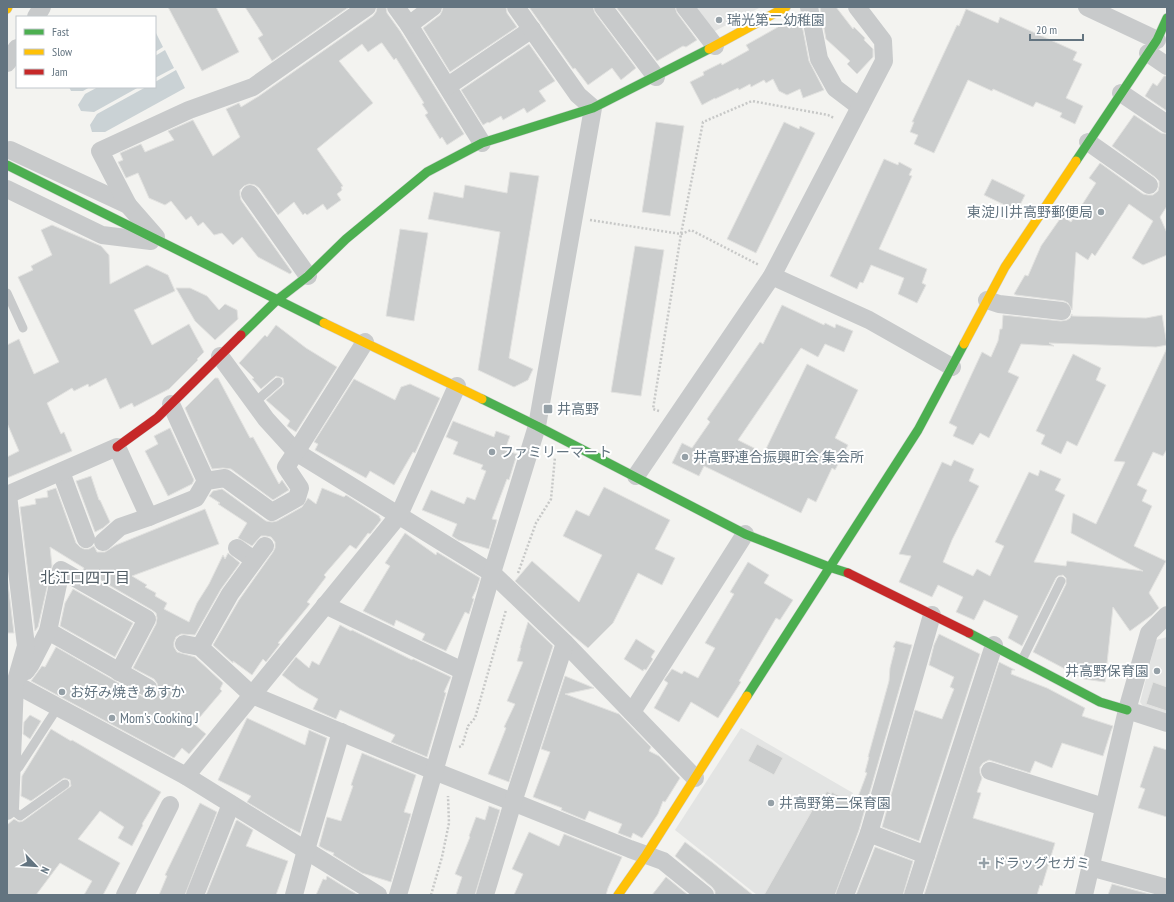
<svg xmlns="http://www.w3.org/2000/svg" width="1174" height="902" font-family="'PT Sans Narrow','Noto Sans JP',sans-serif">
<rect width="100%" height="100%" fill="#f3f3f0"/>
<g fill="#e3e4e3">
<path d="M691,7H761L711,33Z"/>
<path d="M1167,637V717L1146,710L1140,702L1156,640Z"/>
<path d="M741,728L853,793L848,813L814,895H757L675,830Z"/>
</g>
<g fill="#cad2d5">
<path d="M155,31L163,47L155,52Z"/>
<path d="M165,50L174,68L155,78V56Z"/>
<path d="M176,70L185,88L105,132H92L90,125L97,114L146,87H155V82Z"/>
<path d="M69,87H90L83,91H71Z"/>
<path d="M98,87H139L94,112L81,111L78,105L85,94Z"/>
</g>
<g fill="#cbcdcd" stroke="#e2e2e0">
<path d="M168,7H216L239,52L202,71Z"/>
<path d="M245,7H349L272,61L258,38L263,35Z"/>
<path d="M377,7H386L387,13L400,31L464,134L447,145L442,137L440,139L425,115L428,113L422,104L424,103L396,58L394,60L382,43H381L368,52L362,44L339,61L373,103L317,149L343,186L341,187L342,190L337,194L341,200L327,210L323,204L307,215L305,213L303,215L294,202L278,215L259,188L255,185L249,184L244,186L240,190V195L241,200L292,272L290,274L258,257L242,237L233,245L222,233L214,235L203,222L198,226L191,216L186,220L171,201L165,205L149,198L138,173L126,178L118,162L123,160L120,153L141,144L145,152L174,140L168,131L193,120L213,156L240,137L226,109L239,103L241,107L259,96L373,16L376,12Z"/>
<path d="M443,7H506L507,13L517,27L450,72L423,28L440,15L442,11Z"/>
<path d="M529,7H593L595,13L636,68L621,80L612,68L588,85L575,68L573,69Z"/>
<path d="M616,7H675L677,13L697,40L686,47L683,46L657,61Z"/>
<path d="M820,7H836L853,29L854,27L865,38L864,40L873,49V57L857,74L847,64L850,61L826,39Z"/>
<path d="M966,9L998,23L1000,17L1077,52L1073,60L1082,64L1066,98L1083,106L1075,124L1060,117L1062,113L1036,102L1033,107L993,89L992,91L968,80L934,153L914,144L918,135L910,132L914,122H912L957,25L959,26Z"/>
<path d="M797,16L803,30L809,61L824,90L803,98L800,89L787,95L779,91L773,79L766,83L764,80L751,87L750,84L739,90L738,88L715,99V98L702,105L690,82L704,75L703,72L721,63L722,65L749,50L746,45L778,27L777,26Z"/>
<path d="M529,44L555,81L539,91L546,101L527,113L524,108L503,120L501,116L489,123L488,122L483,125L461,90Z"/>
<path d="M1164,76H1167V111L1145,96L1153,83L1157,86Z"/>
<path d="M1134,115L1161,133L1167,134V206L1160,217L1167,233V255L1143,265L1132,258L1153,221L1129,204L1095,256L1092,253L1088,260L1076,252L1072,310L1068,303L1064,301L1016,295L1014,294L1025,275L1028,276L1041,246L1062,216L1071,222L1096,183L1089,178L1100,163L1143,194L1148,195H1153L1158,191L1159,186V181L1155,177L1112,146Z"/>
<path d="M656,122L684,126L670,216L642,212Z"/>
<path d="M784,122L799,129L800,126L815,133L756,253L727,239Z"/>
<path d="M884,159L898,165L899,162L912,169L909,175L912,176L879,249L927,269L922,283L926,285L917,303L898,294L904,278L871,265L863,283L860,282L857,289L830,276Z"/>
<path d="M510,172L539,176L509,358L533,369L528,380L514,387L478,370L500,232L428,219L434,192L463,198L465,185L507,193Z"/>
<path d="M992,179L1025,195L1017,211L984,195Z"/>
<path d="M52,225L101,246L109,255L110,284L147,265L168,275L175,291L134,310L152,345L189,324L204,352L197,359L198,360L169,389L134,407L132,403L120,409L106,378L89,387L88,384L74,391L72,388L47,403L61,434L64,432L72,451L7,478V457L19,451L7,423V345L19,339L34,374L59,362L18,277L33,270L31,266L52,255L41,230Z"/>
<path d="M400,229L428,233L414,321L386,316Z"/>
<path d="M635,246L664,250L641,396L611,392Z"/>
<path d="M176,288H190L207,296L219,310L225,304L237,310L238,319L215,340L195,321Z"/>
<path d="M782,305L824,325L825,323L835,328L836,324L853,331L844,352L825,344L818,357L801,348L738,440L764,453L807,364L858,390L835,438L848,445L835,470L832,468L816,502L808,498L801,513L704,466L699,476L672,463L682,443L692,448L710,422L707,419L760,342L763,344Z"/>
<path d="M1072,314V316L1146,318L1162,315L1167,345L1156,347L1049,343L1054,346L1021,344L1008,372L1019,377L989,438L980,433L973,445L953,436L957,427L949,423L982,352L991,357L998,341L1000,329H1002L1003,315L1061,321L1067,320L1070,318Z"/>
<path d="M276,325L306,348L337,367L296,432L287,426L290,421L266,400L282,386L284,384L283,378L276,376L261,389L252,379L254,378L239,363L265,335L267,337Z"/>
<path d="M1167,348V449L1163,456L1153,452L1137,485L1147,490L1142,501L1152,506L1134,546L1166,561L1149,593L1159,608L1152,615L1130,631L1113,607L1105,682L1084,679L1033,652L1066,584V578L1063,575L1058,576L1056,578L1022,646L1008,638L1018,616L984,600L974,620L956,612L963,597L938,585L932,597L899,582L911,556L899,554L942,462L951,466L954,460L974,469L969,481L979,486L952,540L943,562L973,576L977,569L990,576L1004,546L995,542L1029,472L1038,476L1040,470L1061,479L1055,490L1065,495L1034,562L1066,566L1067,561L1143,571L1071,533L1073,513L1096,524L1125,462L1114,461Z"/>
<path d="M1073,354L1101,368L1096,380L1106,385L1077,446L1067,441L1061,454L1041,444L1045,435L1036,431Z"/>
<path d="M215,378H218L250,438L253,437L279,484L282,480L289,490L273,500L231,469L223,468L212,469L185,408Z"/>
<path d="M354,379L395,400L401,387L410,384L440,398L415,453L413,452L394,485L370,471L366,478L315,450L318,444L314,442Z"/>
<path d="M453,421L494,437L496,431L510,436L505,450L517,454L509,480L507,479L492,519L497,520L489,549L458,540L452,536L457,524L422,510L431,490L464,504L467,497L475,500L486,471L481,469L483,465L453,454L458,442L446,437Z"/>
<path d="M170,428L194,480L192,484L168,496L145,451L158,444L154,436Z"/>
<path d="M91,476L99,500H100L110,522L103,528L95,532L76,481Z"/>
<path d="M604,487L670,520L655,549L675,558L662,585L638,573L613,623L588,648L571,634L515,581L532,561L579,602L602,555L563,536L576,510L589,516Z"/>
<path d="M56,488L76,543L80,547L84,549H89L94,546L97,552H105L116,545L205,509L219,544L132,576L147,585L145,587L156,593L155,596L167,603L164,609L189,622L197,603L209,584L223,555L225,559L228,553L240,563L221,589L195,635L181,634L176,637L174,642V647L177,652L195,657L223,683L220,689L222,691L194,724L206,734L189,754L182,748L174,758L31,681L42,666L45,667L56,647L143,697L148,698L153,697L157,694L158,688L157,683L154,679L133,668L156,624L157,618L156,613L152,610L83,570L84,568L50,547L52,566L38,627L35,631L20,507L36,504L35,499L48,497L47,491Z"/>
<path d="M322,488L344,497L346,495L379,516L381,520L370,534L368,533L356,549L350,545L324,575L326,577L307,602L310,604L278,643L280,644L266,662L263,659L252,675L233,661V663L213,645L239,600L273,552L275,548V542L271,537L266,536H261L252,546L238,538L247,523L218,504L220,503L209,496L213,491L222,489L266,521L272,522L277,521L302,507L308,498L316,504Z"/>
<path d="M405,533L436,555L437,552L480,578L476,590L472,598L474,599L469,614L465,612L446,651L422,640L425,634L396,620L394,626L363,611L390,566L385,563Z"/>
<path d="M748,562L769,575L764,583L793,600L780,620L776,618L739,681L741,682L718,718L691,702L679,722L654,708L668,683L664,680L672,669L682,674L684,671L698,678L715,648L705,643L734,594L730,592Z"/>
<path d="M7,575L14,633H7Z"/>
<path d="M73,589L133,623L115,657L60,626L65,603Z"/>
<path d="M528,622L553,646L509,782L488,774L506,728L504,727L515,704L507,701L523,662L517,661L521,648H520Z"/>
<path d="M340,625L351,631L352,630L412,660L413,659L451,677L444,692L446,693L427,757L391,742L395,735L340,710L336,719L313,709L318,699L299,688L282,675L296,657L309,668L312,661L319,665Z"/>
<path d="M939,634L980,654L919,841L882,827L915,710L942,719L954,689L950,687L954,677L929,665L934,645Z"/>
<path d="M636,639L655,651L651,657L653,659L646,670L644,669L643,671L624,659Z"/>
<path d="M896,641L912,645L859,830L835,895H764L818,800L820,802L827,791L831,794L832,792L855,805L867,773L865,772L869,757H868L889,681L890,668L895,648L893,647Z"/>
<path d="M999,662L1015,670H1012L1011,674L1047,688L1085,708L1082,716L1113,726L1111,731L1103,756L1062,743L1052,768L1035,761L1030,773L989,760L983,763L980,767V773L982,778L977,792L981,793L973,818L1055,843L1042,886L1040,885L1037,895H924Z"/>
<path d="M565,676L594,688L565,694L619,714L651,747L649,751L659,756L680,778L665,802L663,801L658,814L642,838L633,833L631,838L618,833L622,824L589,811L585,820L561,810L562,808L533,797L550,752L541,749Z"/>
<path d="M1153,682L1167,687V711L1146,704Z"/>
<path d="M30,715L41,721L30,739L23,734L24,722Z"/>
<path d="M247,718L305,745L309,730L327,738L300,833L288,827L247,802L251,796L218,780Z"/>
<path d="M51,729L71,741L72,740L161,792L142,824L143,825L132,846L118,838L124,827L100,811L78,839L120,863L103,895H84L92,881L60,863L36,895H7V825L14,819L19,822L23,821L71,786L70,780L64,778L31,801L21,796L22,776Z"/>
<path d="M757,744L783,758L774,775L748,761Z"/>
<path d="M1154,746L1167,750V817L1138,808L1145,789L1140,787Z"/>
<path d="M362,753L416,775L404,812L411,814L391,882L362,873L333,855L334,853L326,850L319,846L327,817L341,821L353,786L351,785Z"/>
<path d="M200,803L217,812L185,895H159L167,876L165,875Z"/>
<path d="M489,806L500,810L475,895H456L462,877L455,874L470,837L469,836L476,817L485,820Z"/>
<path d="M237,820L253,830L246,846L288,861L276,895H206L236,821Z"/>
<path d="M529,832L559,846L564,834L622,857L608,888L606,895H514L523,874L512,869Z"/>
<path d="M685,842L713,863L753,895H715V891L712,887L675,856Z"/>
<path d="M875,847L913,861L903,895H856Z"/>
<path d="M327,876L343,886L358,895H316L323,879L326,880Z"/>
<path d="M666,877L688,895H652Z"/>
<path d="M1112,884L1153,895H1108Z"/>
</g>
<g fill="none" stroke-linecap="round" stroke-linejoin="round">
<g stroke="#cfd0d0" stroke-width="10">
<g id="fast">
<path d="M1076,161L1157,40L1167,18"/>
<path d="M7,165L324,323"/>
<path d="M241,335L277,300L308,276L346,239L427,172L482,143L593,108L709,49"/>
<path d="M482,399L537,426L745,534L829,567L848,573"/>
<path d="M969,633L1100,702L1127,710"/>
<path d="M747,696L918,430L964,344"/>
</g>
</g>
<g stroke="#cfd0d0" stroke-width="10">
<g id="slow">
<path d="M7,9L8,7"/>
<path d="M709,49L786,7"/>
<path d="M324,323L482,399"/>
<path d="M964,344L1005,267L1076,161"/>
<path d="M618,895L646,855L747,696"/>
</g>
</g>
<g stroke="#cfd0d0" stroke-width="10">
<g id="jam">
<path d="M117,447L157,418L241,335"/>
<path d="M848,573L969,633"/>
</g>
</g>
<g stroke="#c7c8c7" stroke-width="2.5" stroke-dasharray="2 2" stroke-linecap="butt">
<path d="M590,220L681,234L691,230L759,265"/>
<path d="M659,411L653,409L681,234L703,122L752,101L828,115L834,118"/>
<path d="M518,573L536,523L551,499L555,457"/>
<path d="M459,747L462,746L468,726L475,718L506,610"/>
<path d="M431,895L442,857L449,823L448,796"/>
</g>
<g stroke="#c8cacb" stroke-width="9">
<path d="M7,293L23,328"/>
<path d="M254,403L278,382"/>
<path d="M1022,660L1061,581"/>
<path d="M12,773L19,767L58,707"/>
<path d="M10,808L20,816L65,784"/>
</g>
<g stroke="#c8cacb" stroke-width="18">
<path d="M396,7L409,25L482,143"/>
<path d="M603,7L656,77"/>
<path d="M685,7L715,46"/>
<path d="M809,7L819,59L835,88L860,107"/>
<path d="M1087,7L1157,40"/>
<path d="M36,17L42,7"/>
<path d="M409,25L433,7"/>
<path d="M1148,53L1167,66"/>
<path d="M7,63L17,48"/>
<path d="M448,86L532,29"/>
<path d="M1121,93L1167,124"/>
<path d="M1088,142L1149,185"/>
<path d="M10,150L128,205L156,237"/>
<path d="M7,189L102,235L151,241"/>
<path d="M250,194L308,276"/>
<path d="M128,205L100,151L189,110L253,87L367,7"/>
<path d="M772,276L869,320L952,367"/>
<path d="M987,300L999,304L1062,311"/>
<path d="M220,356L266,419L296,452L492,573L565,643L695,778"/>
<path d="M171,404L206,481"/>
<path d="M61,472L86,539"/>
<path d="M636,476L772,276L884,61L883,41L857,7"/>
<path d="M7,495L117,447L149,517L196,498L206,481L225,478L272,512L297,498L300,488L286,467L296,452L365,342"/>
<path d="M103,542L120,527L149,517"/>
<path d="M237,548L254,560"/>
<path d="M325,605L463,671"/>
<path d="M48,631L148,688"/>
<path d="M184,644L200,647L252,695L434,771L513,802L630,849L663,861L705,895"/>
<path d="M200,647L230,594L265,546"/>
<path d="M26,671L31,664L48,631L61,570L147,619L119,672"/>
<path d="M15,684L186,776L378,895"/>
<path d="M1127,710L1167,723"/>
<path d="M632,712L745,534"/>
<path d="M990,771L1104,807"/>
<path d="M186,776L399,515L457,386"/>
<path d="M7,811L10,808L15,684L26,646L8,495"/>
<path d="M869,833L926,855"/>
<path d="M1090,867L1167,888"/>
<path d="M125,895L170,805"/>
<path d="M195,895L231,804"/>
<path d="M294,895L306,850L341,732"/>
<path d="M398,895L492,573L537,426L593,108L578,95L516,7"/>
<path d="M485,895L513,802L565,643"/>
<path d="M845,895L869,833L932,615"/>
<path d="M913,895L994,645"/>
<path d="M1084,895L1127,710L1149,633L1167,615"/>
</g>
<use href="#fast" stroke="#4caf50" stroke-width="9"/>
<use href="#slow" stroke="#ffc107" stroke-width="9"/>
<use href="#jam" stroke="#c62828" stroke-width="9"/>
</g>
<g fill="#95a0a7" stroke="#fff" stroke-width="1.5">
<circle cx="719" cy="20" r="4"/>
<circle cx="1101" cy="212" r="4"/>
<rect x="543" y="404" width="10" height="10" rx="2"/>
<circle cx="492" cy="452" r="4"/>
<circle cx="685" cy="457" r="4"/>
<circle cx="1157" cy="671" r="4"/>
<circle cx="62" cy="692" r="4"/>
<circle cx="112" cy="718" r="4"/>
<circle cx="771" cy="803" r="4"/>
<path d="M982 857h4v4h4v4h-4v4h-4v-4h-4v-4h4z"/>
</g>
<g text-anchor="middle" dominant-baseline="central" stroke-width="4" stroke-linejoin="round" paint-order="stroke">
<g font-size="14" fill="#637480" stroke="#fff" text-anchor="start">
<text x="727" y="20">瑞光第二幼稚園</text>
<text x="1093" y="212" text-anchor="end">東淀川井高野郵便局</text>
<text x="557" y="409">井高野</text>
<text x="500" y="452">ファミリーマート</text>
<text x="693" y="457">井高野連合振興町会 集会所</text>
<text x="1149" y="671" text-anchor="end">井高野保育園</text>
<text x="70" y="692">お好み焼き あすか</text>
<text x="120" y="718">Mom's Cooking J</text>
<text x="779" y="803">井高野第二保育園</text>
<text x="992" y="863">ドラッグセガミ</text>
</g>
<g font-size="15" fill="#515d65" stroke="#fff">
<text x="85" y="577">北江口四丁目</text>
</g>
</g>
<rect width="1174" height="902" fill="none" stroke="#637480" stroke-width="16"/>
<rect x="16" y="16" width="140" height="72" fill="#ffffff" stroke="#c1c7cc"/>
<rect x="24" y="29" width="20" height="6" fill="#4caf50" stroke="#c1c7cc"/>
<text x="52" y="36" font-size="12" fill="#637480">Fast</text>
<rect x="24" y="49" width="20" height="6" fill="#ffc107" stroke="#c1c7cc"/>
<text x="52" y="56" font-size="12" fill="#637480">Slow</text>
<rect x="24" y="69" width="20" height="6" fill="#c62828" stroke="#c1c7cc"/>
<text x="52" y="76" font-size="12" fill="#637480">Jam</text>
<g transform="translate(36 866) rotate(115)" stroke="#ffffff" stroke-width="3" paint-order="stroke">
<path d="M0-3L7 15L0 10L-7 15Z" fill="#637480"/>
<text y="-6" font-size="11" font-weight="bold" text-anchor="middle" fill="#637480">N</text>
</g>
<path d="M1030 34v6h53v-6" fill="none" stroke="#637480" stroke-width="2"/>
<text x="1036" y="34" font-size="12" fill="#637480" stroke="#ffffff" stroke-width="3" paint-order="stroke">20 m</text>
</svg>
